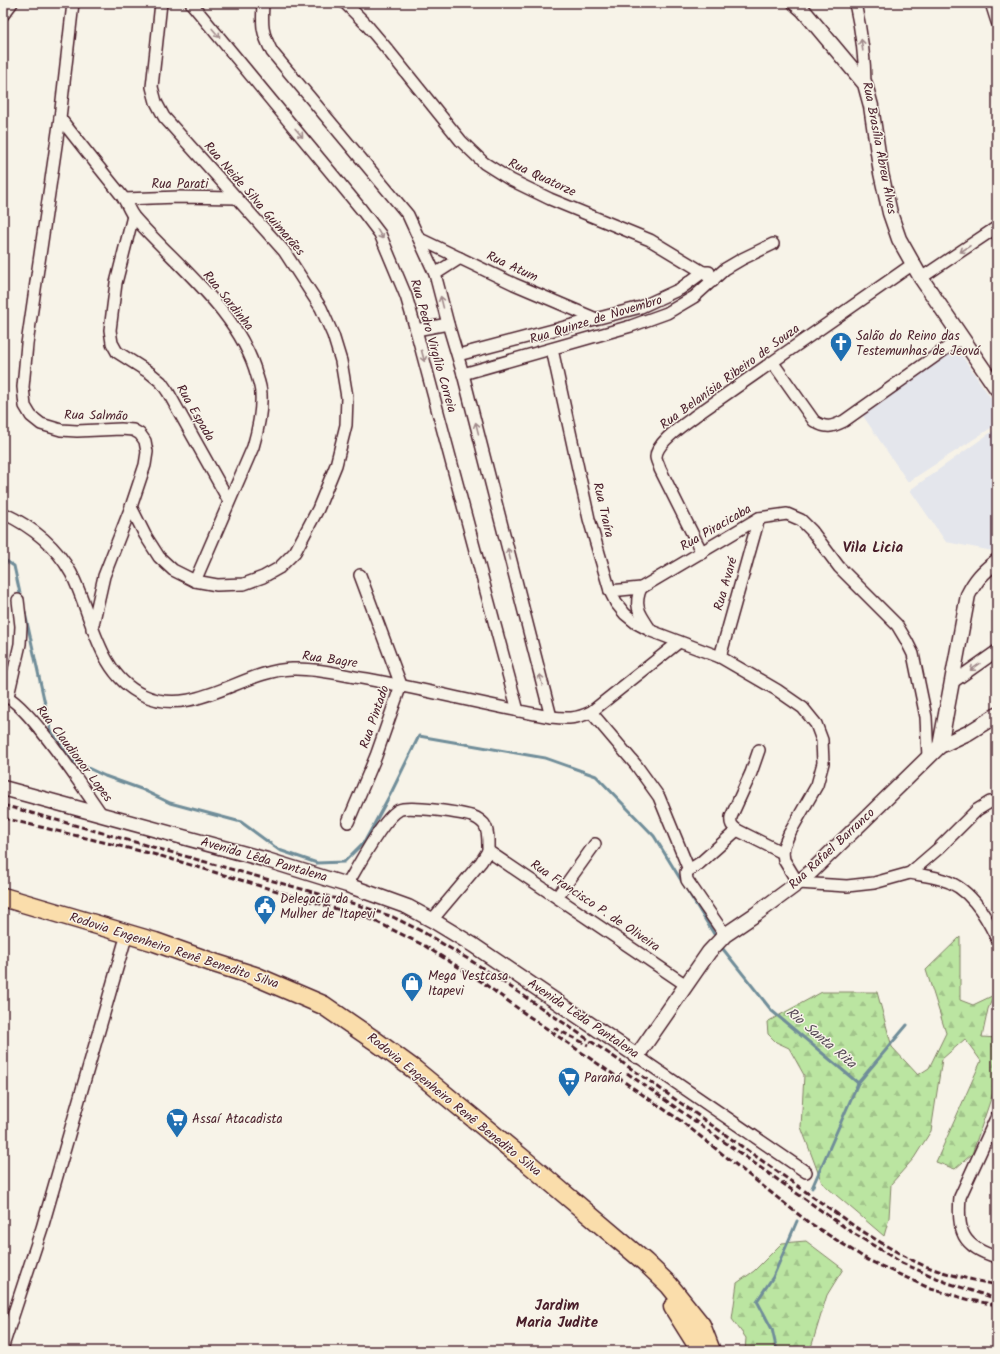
<svg xmlns="http://www.w3.org/2000/svg" width="1000" height="1354" font-family="Kalam,sans-serif">
<defs>
<pattern id="forest-firs" width="22" height="20" patternUnits="userSpaceOnUse"><rect width="22" height="20" fill="#bbe5a1"/><path d="M5 1l3.5 6h-7zM16 11l3.5 6h-7z" fill="#a2c48b"/></pattern>
</defs>
<rect width="100%" height="100%" fill="#f7f3e8"/>
<filter id="ink" filterUnits="userSpaceOnUse"><feTurbulence type="fractalNoise" baseFrequency=".025" numOctaves="2"/><feDisplacementMap in="SourceGraphic" scale="8" xChannelSelector="R" yChannelSelector="G"/><feConvolveMatrix kernelMatrix="1 2 1 2 8 2 1 2 1" color-interpolation-filters="sRGB"/></filter>
<g filter="url(#ink)">
<g fill="#e4e6ec">
<path d="M956,347L997,407V424L908,482L861,413Z"/>
<path d="M997,428V548L993,551L946,542L910,490Z"/>
</g>
<g fill="url(#forest-firs)" stroke="#828266">
<path d="M960,937V1000L973,1005L994,995L988,1009L982,1037L997,1038V1081L972,1154L955,1169L936,1162L981,1061L965,1039L942,1059L931,1131L914,1158L891,1184L889,1218L884,1236L822,1183L801,1127L804,1075L789,1048L776,1042L768,1034L767,1022L822,992H877L892,1047L918,1075L929,1068L946,1033L926,970Z"/>
<path d="M806,1241L843,1269L827,1295L810,1351H745L746,1338L732,1319L737,1283L754,1271L782,1243Z"/>
</g>
<g fill="none" stroke-linecap="round" stroke-linejoin="round">
<g stroke="#6f8d99" stroke-width="3">
<path d="M3,559L14,566L21,598"/>
<path d="M25,613L51,731L71,760L105,776L141,789L170,803L241,822L279,850L317,863L344,862L365,841L392,791L419,736L545,758L596,776L654,836L714,934"/>
<path d="M723,949L772,1011L858,1083L907,1025"/>
<path d="M812,1188L858,1083"/>
<path d="M777,1351L772,1329L757,1301L773,1277L797,1221"/>
</g>
<g stroke="#4a1f2b" stroke-width="14">
<g id="minor">
<path d="M73,3L60,118L27,344L23,387L25,406L31,416L41,424L61,430L77,431L121,429L133,430L140,434L145,441L147,452L145,465L131,507L104,576L92,629"/>
<path d="M191,3L361,209L380,234L406,296L416,330L518,711"/>
<path d="M263,3C262,25 261,31 272,52L408,215L435,274L448,324L463,374L551,717"/>
<path d="M345,3L365,23L387,49L461,141L484,163L511,180L550,199L650,240L703,272L713,281"/>
<path d="M855,3C861,30 865,56 865,84"/>
<path d="M991,3L997,22"/>
<path d="M3,15L12,3"/>
<path d="M60,118C80,144 101,170 122,196C127,203 129,211 134,217C176,265 240,312 257,376C259,382 261,388 261,394C262,413 258,430 253,447L195,581"/>
<path d="M124,199L179,197L236,198"/>
<path d="M133,216L116,283L110,330L112,343L117,352L150,373L161,382L168,392L229,501"/>
<path d="M420,239L514,284L594,318"/>
<path d="M435,274L460,258"/>
<path d="M921,278L997,227"/>
<path d="M416,330L448,324"/>
<path d="M552,349L589,519L610,591L616,603L625,614L636,623L651,631L720,657L777,690L803,708L816,724L822,740L823,763L817,785L789,834L784,846L783,853L784,860L798,883L847,886L874,883L910,873L939,848L977,810L990,802H997"/>
<path d="M458,355L641,307L680,289L703,272H709"/>
<path d="M773,363L814,421C826,429 832,427 844,421L961,338"/>
<path d="M463,374L631,326L667,313L694,297L725,269L742,259L773,244"/>
<path d="M131,507L145,535L159,557L173,570L195,581L217,585L244,584L263,577L279,568L295,552L318,509L336,465L346,425L347,397L341,361L333,335L321,308L284,251L164,117L156,102L152,87L161,3"/>
<path d="M3,513C31,526 56,546 71,573C92,613 97,674 143,695C193,719 243,670 292,669C317,668 342,675 367,679C428,690 489,706 551,717C567,719 576,719 591,712L679,642"/>
<path d="M702,553L660,469C659,465 656,460 656,457C656,442 685,424 695,416L913,264"/>
<path d="M641,588C633,606 640,614 650,629"/>
<path d="M610,591L641,588L759,518L787,514L801,520L812,531L839,567L897,625L906,640L913,654L926,717L928,757"/>
<path d="M720,657L759,518"/>
<path d="M953,682L997,651"/>
<path d="M3,695C27,702 85,791 102,815"/>
<path d="M8,696L20,644L21,626L18,600"/>
<path d="M591,712L636,765L659,797L689,870"/>
<path d="M759,750L751,773L731,817C730,824 732,826 737,830L783,853"/>
<path d="M348,822L376,756L401,685L360,575"/>
<path d="M488,851L686,985"/>
<path d="M910,873C920,875 930,876 940,879C969,886 985,914 997,939"/>
<path d="M347,885C357,868 383,818 399,810C408,805 464,813 474,817C477,818 482,822 484,824C489,831 488,843 488,851"/>
<path d="M557,897L595,844"/>
<path d="M432,920L481,862L488,851"/>
<path d="M725,935L687,880L686,872L700,863L737,830"/>
<path d="M637,1056L806,1172"/>
<path d="M997,1116L960,1197C957,1231 962,1247 997,1257"/>
<path d="M3,1346L42,1228L124,944"/>
</g>
</g>
<g stroke="#4a1f2b" stroke-width="17">
<g id="tertiary">
<path d="M795,3L803,10L865,84L871,106L881,173L890,213L899,239L921,278L997,389"/>
<path d="M940,746L968,595C976,579 983,572 997,561"/>
<path d="M3,788L267,860L347,885L408,907L432,920L473,945L637,1056L709,952L725,935L756,914L798,883L812,871L940,746L968,733L997,715"/>
</g>
</g>
<g stroke="#4a1f2b" stroke-width="21">
<g id="primary">
<path d="M3,897L155,942L214,963L255,976L323,1005L374,1040L415,1070L528,1163L645,1262L669,1285L701,1325L711,1351"/>
<path d="M673,1307L695,1342L698,1351"/>
</g>
</g>
<use href="#minor" stroke="#f7f3e8" stroke-width="11"/>
<use href="#tertiary" stroke="#f7f3e8" stroke-width="14"/>
<use href="#primary" stroke="#faddab" stroke-width="18"/>
<g stroke="#4a1f2b" stroke-width="3" stroke-dasharray="6 3" stroke-linecap="butt">
<path d="M3,805L355,904L393,917L423,932L478,965L648,1080L857,1228C879,1241 901,1256 925,1266C948,1275 973,1280 997,1285"/>
<path d="M3,818L161,856L373,920L425,946L482,982L527,1015L681,1121L808,1222L868,1260L931,1289L970,1300L997,1305"/>
<path d="M554,1028L588,1045"/>
<path d="M627,1073L850,1231L902,1263L948,1283L997,1299"/>
</g>
</g>
<defs><path id="oneway-shaft" d="M-6 0H5M1.5-3L5.5 0L1.5 3" fill="none" stroke-width="1.6" stroke-linecap="round" stroke-linejoin="round"/></defs>
<g stroke="#a0898a">
<use href="#oneway-shaft" transform="translate(216 33) rotate(50)"/>
<use href="#oneway-shaft" transform="translate(862 45) rotate(-98)"/>
<use href="#oneway-shaft" transform="translate(299 133) rotate(50)"/>
<use href="#oneway-shaft" transform="translate(380 234) rotate(60)"/>
<use href="#oneway-shaft" transform="translate(965 249) rotate(147)"/>
<use href="#oneway-shaft" transform="translate(442 302) rotate(-104)"/>
<use href="#oneway-shaft" transform="translate(423 356) rotate(75)"/>
<use href="#oneway-shaft" transform="translate(477 428) rotate(-104)"/>
<use href="#oneway-shaft" transform="translate(509 554) rotate(-104)"/>
<use href="#oneway-shaft" transform="translate(975 667) rotate(145)"/>
<use href="#oneway-shaft" transform="translate(541 680) rotate(-104)"/>
</g>
</g>
<defs>
<g id="church-pin" transform="scale(1.15)"><path d="M0 17L-7.5 6A9.5 9.5 0 1 1 7.5 6Z" fill="#1f6fb2" stroke="#f7f3e8"/><path d="M-1.2-6h2.4v3.5h3.3v2.4h-3.3V6h-2.4V-.1h-3.3v-2.4h3.3Z" fill="#fff"/></g>
<g id="civic-pin" transform="scale(1.15)"><path d="M0 17L-7.5 6A9.5 9.5 0 1 1 7.5 6Z" fill="#1f6fb2" stroke="#f7f3e8"/><path d="M-.6-6.5H3V-4.5H.6V-3L4-1V1h2V6H-6V1h2V-1L-.6-3ZM-1.2 2.5V6h2.4V2.5Z" fill="#fff"/></g>
<g id="shop-pin" transform="scale(1.15)"><path d="M0 17L-7.5 6A9.5 9.5 0 1 1 7.5 6Z" fill="#1f6fb2" stroke="#f7f3e8"/><path d="M-5-2.5h2.3a2.7 3.5 0 0 1 5.4 0H5L5.5 6h-11ZM-1.5-2.5h3a1.5 2.3 0 0 0-3 0Z" fill="#fff"/></g>
<g id="supermarket-pin" transform="scale(1.15)"><path d="M0 17L-7.5 6A9.5 9.5 0 1 1 7.5 6Z" fill="#1f6fb2" stroke="#f7f3e8"/><path d="M-6-5.5h2.5l.6 2H6L4.5 2H-2.5L-4.4-4H-6ZM-1.5 3.2a1.3 1.3 0 1 0 .1 0ZM3 3.2a1.3 1.3 0 1 0 .1 0Z" fill="#fff"/></g>
</defs>
<g fill-rule="evenodd">
<use href="#church-pin" x="841" y="343"/>
<use href="#civic-pin" x="265" y="906"/>
<use href="#shop-pin" x="412" y="983"/>
<use href="#supermarket-pin" x="569" y="1078"/>
<use href="#supermarket-pin" x="177" y="1119"/>
</g>
<g text-anchor="middle" dominant-baseline="central" stroke-width="3" stroke-linejoin="round" paint-order="stroke">
<g font-size="13" fill="#4a1f2b" stroke="#f7f3e8">
<text transform="translate(879 148) rotate(79)">Rua Brasília Abreu Alves</text>
<text transform="translate(542 178) rotate(25)">Rua Quatorze</text>
<text x="180" y="184">Rua Parati</text>
<text transform="translate(254 199) rotate(49)">Rua Neide Silva Guimarães</text>
<text transform="translate(512 267) rotate(25)">Rua Atum</text>
<text transform="translate(228 301) rotate(51)">Rua Sardinha</text>
<text transform="translate(596 320) rotate(-17)">Rua Quinze de Novembro</text>
<text transform="translate(433 346) rotate(74)">Rua Pedro Virgílio Correia</text>
<text transform="translate(730 377) rotate(-36)">Rua Belanísia Ribeiro de Souza</text>
<text transform="translate(195 413) rotate(60)">Rua Espada</text>
<text transform="translate(96 416) rotate(1)">Rua Salmão</text>
<text transform="translate(603 510) rotate(77)">Rua Traíra</text>
<text transform="translate(716 528) rotate(-30)">Rua Piracicaba</text>
<text transform="translate(726 584) rotate(-74)">Rua Avaré</text>
<text transform="translate(330 660) rotate(8)">Rua Bagre</text>
<text transform="translate(375 717) rotate(-71)">Rua Pintado</text>
<text transform="translate(74 754) rotate(53)">Rua Claudionor Lopes</text>
<text transform="translate(832 849) rotate(-43)">Rua Rafael Barranco</text>
<text transform="translate(264 860) rotate(16)">Avenida Lêda Pantalena</text>
<text transform="translate(595 906) rotate(34)">Rua Francisco P. de Oliveira</text>
<text transform="translate(174 951) rotate(18)">Rodovia Engenheiro Renê Benedito Silva</text>
<text transform="translate(583 1019) rotate(34)">Avenida Lêda Pantalena</text>
<text transform="translate(454 1105) rotate(39)">Rodovia Engenheiro Renê Benedito Silva</text>
</g>
<g font-size="13" fill="#4a1f2b" stroke="#f7f3e8" text-anchor="start">
<text x="856" y="336">Salão do Reino das<tspan x="856" dy="15">Testemunhas de Jeová</tspan></text>
<text x="280" y="899">Delegacia da<tspan x="280" dy="15">Mulher de Itapevi</tspan></text>
<text x="428" y="976">Mega Vestcasa<tspan x="428" dy="15">Itapevi</tspan></text>
<text x="584" y="1078">Paraná</text>
<text x="192" y="1119">Assaí Atacadista</text>
</g>
<g font-size="14" font-style="italic" fill="#594d59" stroke="#f7f3e8">
<text transform="translate(821 1038) rotate(40)">Rio Santa Rita</text>
</g>
<g font-size="15" font-weight="bold" fill="#4a1f2b" stroke="#f7f3e8">
<text x="873" y="548">Vila Licia</text>
<text x="557" y="1306">Jardim<tspan x="557" dy="17">Maria Judite</tspan></text>
</g>
</g>
<rect width="1000" height="1354" fill="none" stroke="#f7f3e8" stroke-width="16"/>
<rect x="8" y="8" width="984" height="1338" fill="none" stroke="#4a1f2b" stroke-width="1.5" filter="url(#ink)"/>
</svg>
